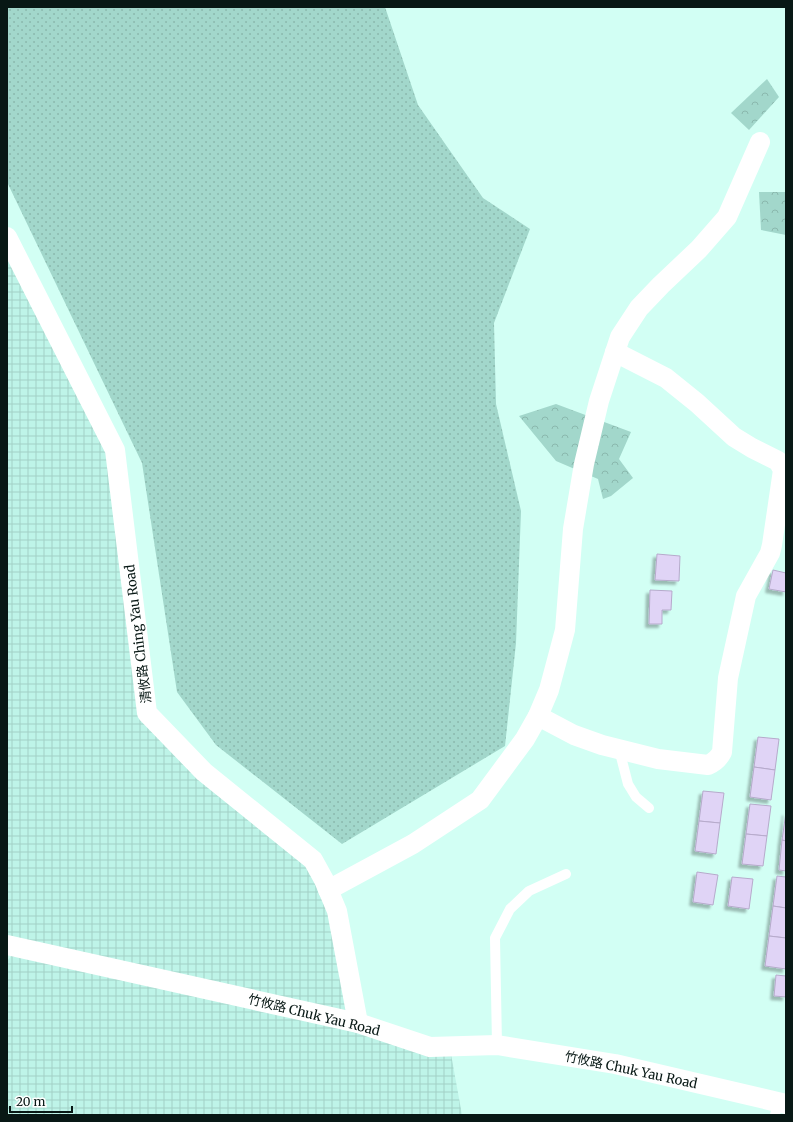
<svg xmlns="http://www.w3.org/2000/svg" width="793" height="1122" font-family="Merriweather,'Noto Sans TC',serif">
<defs>
<pattern id="industrial-grid" width="8" height="8" patternUnits="userSpaceOnUse"><rect width="8" height="8" fill="#bef4e8"/><path d="M0 4h8M4 0v8" fill="none" stroke="#a2d0c6"/></pattern>
<pattern id="grass-dots" width="8" height="8" patternUnits="userSpaceOnUse"><rect width="8" height="8" fill="#a2d7cb"/><path d="M2 2h.1M6 6h.1" fill="none" stroke="#8ab8ad" stroke-width="1.8" stroke-linecap="round"/></pattern>
<pattern id="forest-crowns" width="20" height="18" patternUnits="userSpaceOnUse"><rect width="20" height="18" fill="#a2d7cb"/><path d="M2 6a3 3 0 1 1 6 0M12 15a3 3 0 1 1 6 0" fill="none" stroke="#8ab8ad"/></pattern>
<filter id="shadow"><feDropShadow dx="-3.5" dy="3.5" stdDeviation="1" flood-color="#0004"/></filter>
</defs>
<rect width="100%" height="100%" fill="#d2fff4"/>
<g fill="url(#industrial-grid)">
<path d="M7,254L108,452L140,717L307,866L329,913L348,1013L7,937Z"/>
<path d="M13,954L451,1054L462,1115H7V961Z"/>
</g>
<path fill="url(#grass-dots)" d="M7,7H385L418,105L483,198L530,229L494,323L496,404L521,511L516,643L505,746L342,844L216,745L177,692L142,463L7,182Z"/>
<g fill="url(#forest-crowns)">
<path d="M767,79L779,97L749,130L731,113Z"/>
<path d="M759,192H786V235L761,230Z"/>
<path d="M556,404L631,432L619,459L633,478L611,496L603,499L598,479L556,461L519,416Z"/>
</g>
<g fill="#e0d4f6" stroke="#b6aacb" filter="url(#shadow)">
<path d="M657,554L680,556L679,581L655,580Z"/>
<path d="M773,570L786,573V592L769,589Z"/>
<path d="M650,590L672,591L671,610H662V624H649Z"/>
<path d="M758,737L779,739L775,770L754,767Z"/>
<path d="M754,767L775,770L771,800L750,797Z"/>
<path d="M703,791L724,793L720,823L699,821Z"/>
<path d="M750,804L771,806L767,836L746,834Z"/>
<path d="M786,812V841L782,840Z"/>
<path d="M699,821L720,823L716,854L695,851Z"/>
<path d="M746,834L767,836L763,866L742,864Z"/>
<path d="M782,840L786,841V871L779,870Z"/>
<path d="M697,872L718,875L713,905L693,902Z"/>
<path d="M777,876L786,877V908L773,906Z"/>
<path d="M732,877L753,879L749,909L728,906Z"/>
<path d="M773,906L786,908V938L769,936Z"/>
<path d="M769,936L786,938V969L765,966Z"/>
<path d="M776,975L786,976V997L774,996Z"/>
</g>
<g fill="none" stroke-linecap="round" stroke-linejoin="round">
<g stroke="#fff" stroke-width="10">
<path d="M619,749L628,784L636,797L649,808"/>
<path d="M497,1045L495,938L510,909L529,891L566,874"/>
<path d="M775,1115L778,1103"/>
</g>
<g stroke="#fff" stroke-width="20">
<path d="M7,237L115,450L147,713L204,772L313,860L324,880L337,911L358,1023"/>
<path d="M538,716L574,735L602,745L658,759L708,765C715,762 719,758 722,752L728,678L746,596L770,553L772,545L783,470L778,461L752,448L734,437L697,403L666,378L615,352"/>
<path d="M328,890L413,844L480,800L525,739L538,716L549,690L565,630L573,529L584,464L599,401L620,337L639,308L661,285L699,249L727,217L760,142"/>
<path d="M7,945L358,1023L430,1047L497,1045L615,1064L786,1104"/>
</g>
</g>
<g text-anchor="middle" dominant-baseline="central" stroke-width="3" stroke-linejoin="round" paint-order="stroke">
<g font-size="13" fill="#081815" stroke="#fff">
<text transform="translate(138 634) rotate(-97)">清攸路 Ching Yau Road</text>
<text transform="translate(314 1015) rotate(14)">竹攸路 Chuk Yau Road</text>
<text transform="translate(631 1070) rotate(12)">竹攸路 Chuk Yau Road</text>
</g>
</g>
<rect width="793" height="1122" fill="none" stroke="#081815" stroke-width="16"/>
<path d="M10 1106v6h62v-6" fill="none" stroke="#081815" stroke-width="2"/>
<text x="16" y="1106" font-size="12" fill="#081815" stroke="#ffffff" stroke-width="3" paint-order="stroke">20 m</text>
</svg>
